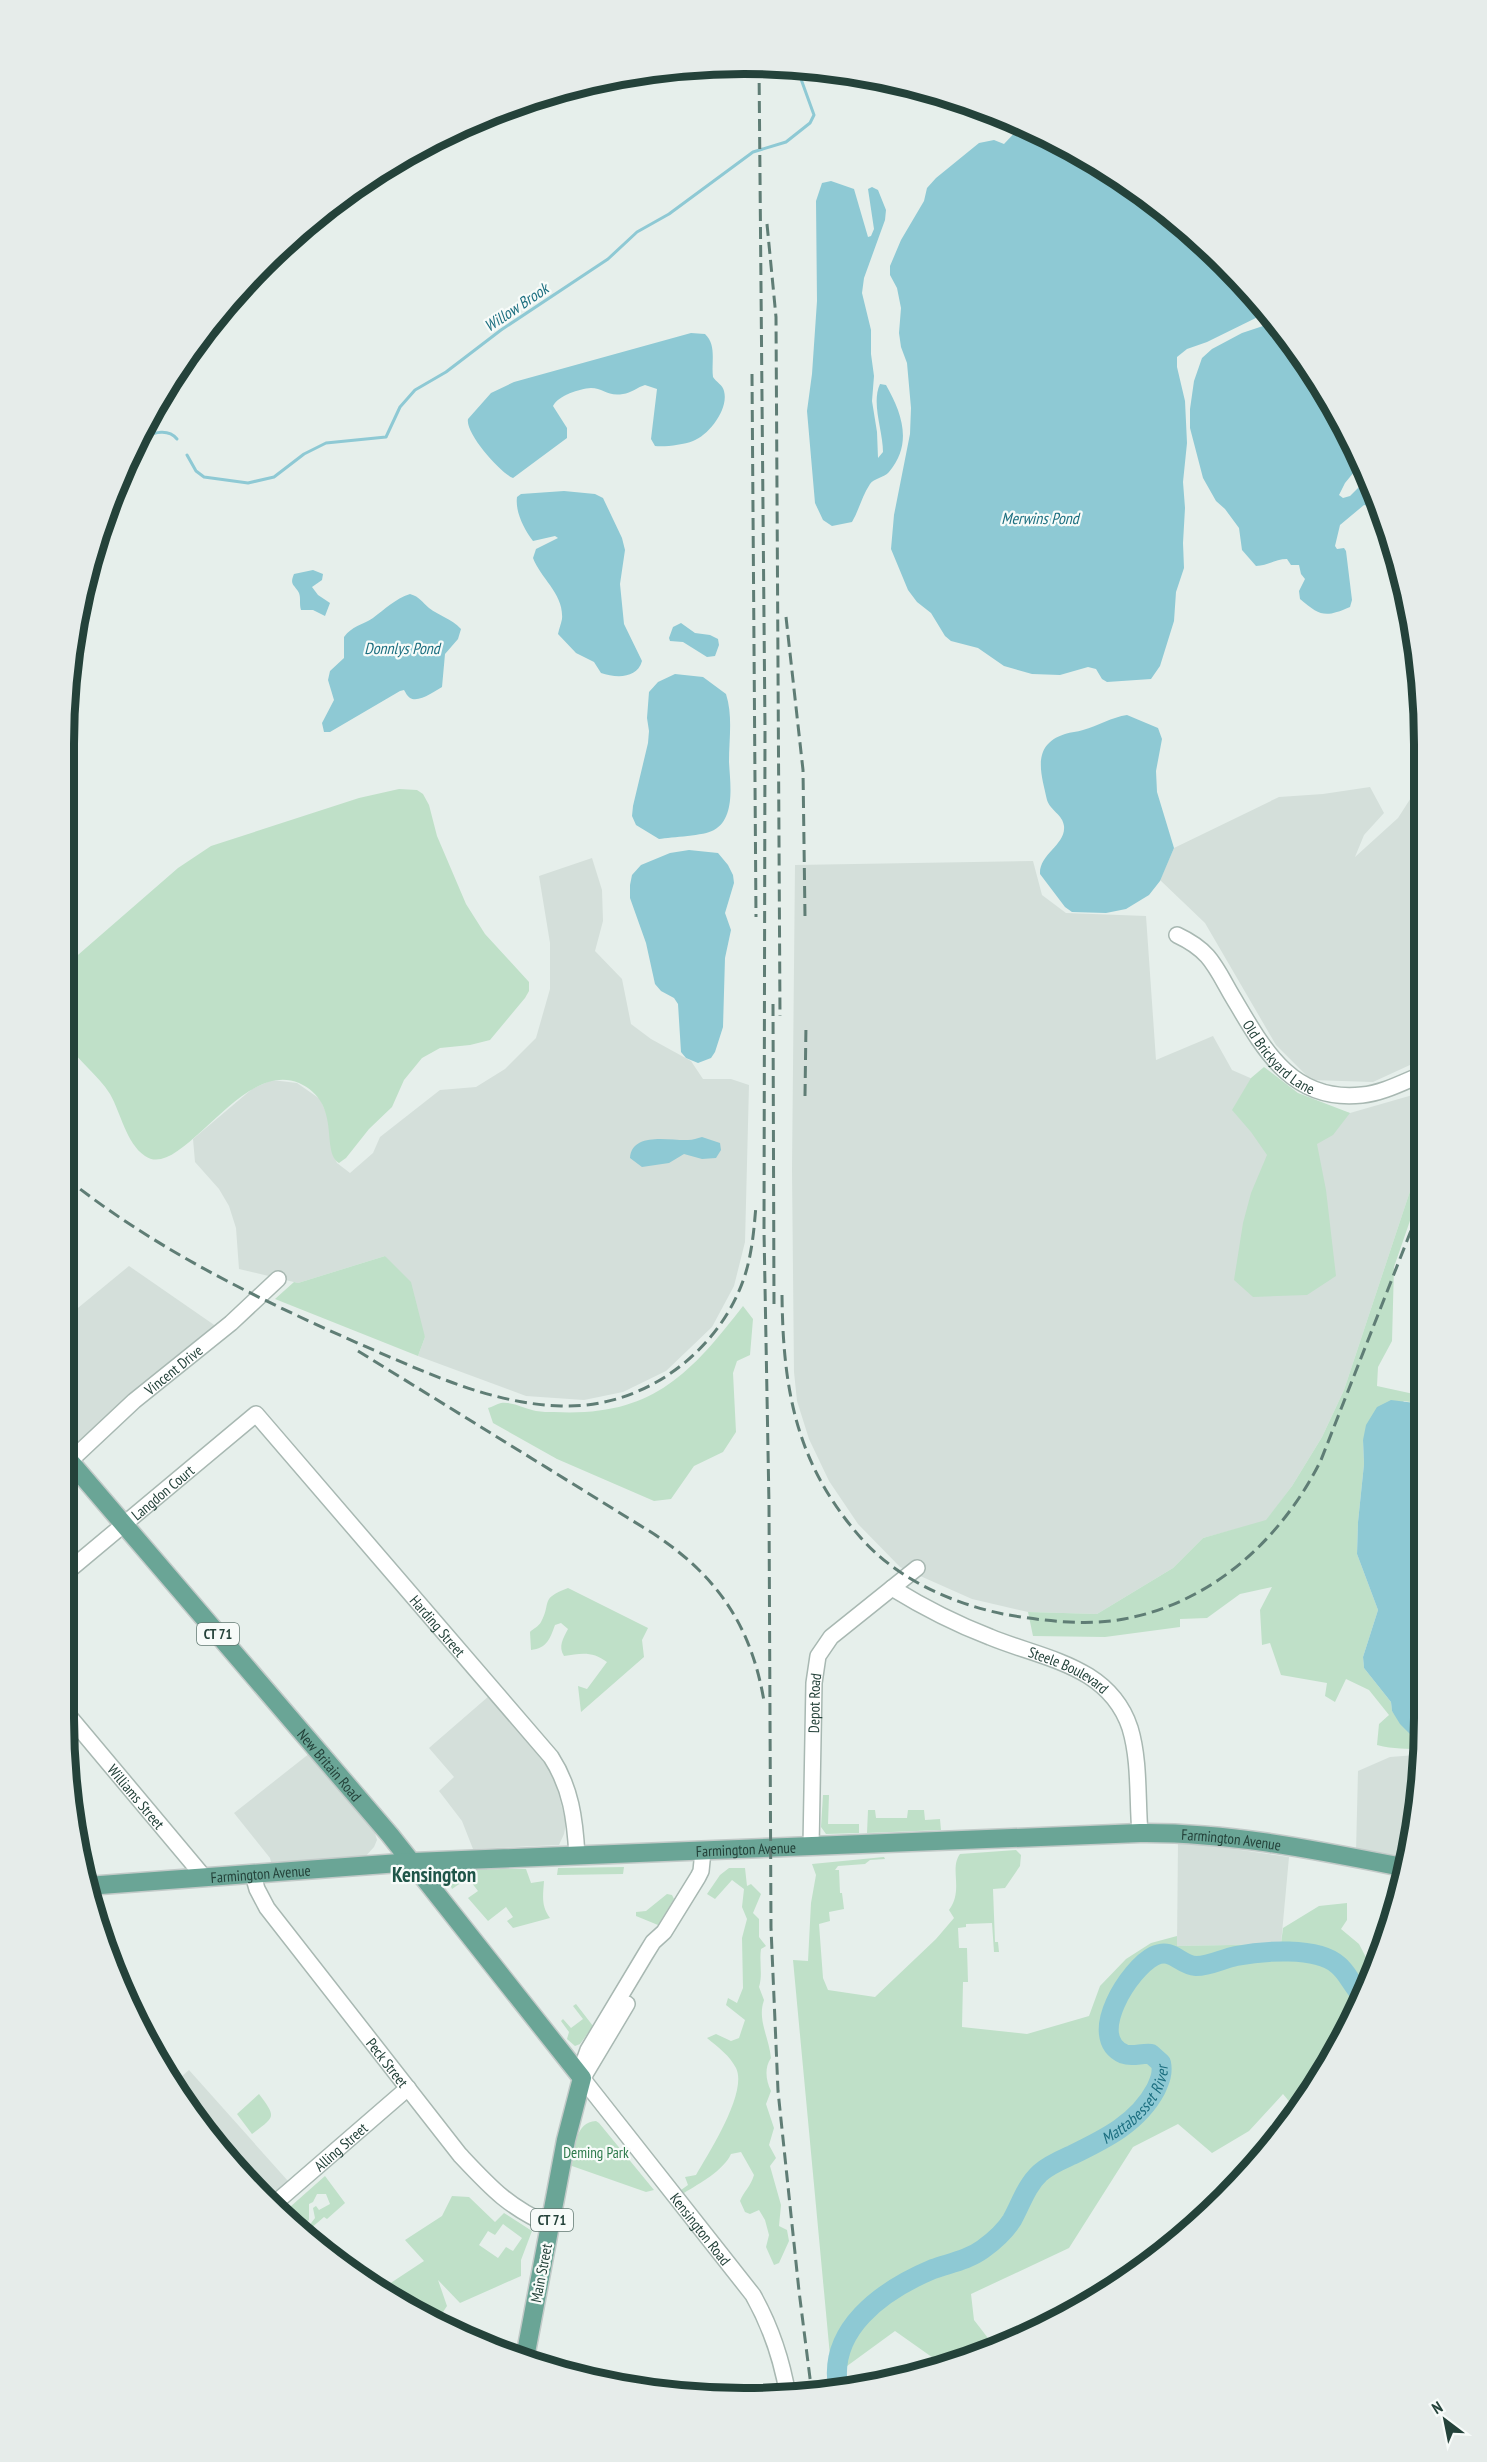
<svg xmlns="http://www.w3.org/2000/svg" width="1487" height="2462" font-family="'PT Sans Narrow',sans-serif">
<rect width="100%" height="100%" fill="#e6efeb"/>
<g fill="#d4dfda">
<path d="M1423,779V1059L1373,1082L1311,1080L1276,1045L1205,923L1160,880L1174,848L1279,797L1323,794L1370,787L1384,813L1364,835L1355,857L1398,818Z"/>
<path d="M592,858L602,890L603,921L595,951L622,979L631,1024L651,1039L691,1061L703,1079H731L749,1085L745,1242L734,1286L712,1327L666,1371L623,1392L584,1400L526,1396L418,1356L425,1337L385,1256L298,1283L239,1269L236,1228L229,1206L219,1189L195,1162L193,1139L252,1089L272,1080L297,1083L320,1099L328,1117L333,1155L337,1163L350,1173L373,1153L380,1137L440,1090L476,1087L505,1069L536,1038L550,989V943L539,876Z"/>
<path d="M1033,861L1042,895L1066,913L1146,916L1156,1060L1213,1036L1232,1070L1303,1101L1350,1113L1423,1092V1152L1344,1390L1322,1437L1292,1486L1266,1521L1203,1538L1173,1568L1097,1614L1028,1612L972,1599L900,1567L858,1524L829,1481L809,1439L797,1401L794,1372L792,1170L795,865Z"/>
<path d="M129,1266L220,1329L69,1450L67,1448V1317Z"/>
<path d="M489,1696L553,1773L566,1823L564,1834L559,1845L473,1849L462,1821L439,1791L454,1777L429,1748Z"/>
<path d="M310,1753L375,1833L377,1840L374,1847L364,1858L271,1862L270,1858L234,1813Z"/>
<path d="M1416,1755L1423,1757V1763L1403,1859L1356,1852L1358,1771L1390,1757Z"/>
<path d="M1178,1841L1289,1857L1281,1944L1177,1946Z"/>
<path d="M189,2070L288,2181L269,2198L203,2132L173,2084Z"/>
</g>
<g fill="#bfe0c8" fill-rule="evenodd">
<path d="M399,789L417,790L423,794L429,805L437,836L466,904L485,934L529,982V991L525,998L490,1040L470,1045L440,1048L422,1058L404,1080L392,1107L369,1129L346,1158L339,1163C320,1151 343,1103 299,1083C241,1058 181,1182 145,1156C126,1143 121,1113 110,1094C98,1075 78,1061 66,1042V969L71,961L178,868L211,846L359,798Z"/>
<path d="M1264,1067L1298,1093L1350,1113L1333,1135L1317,1144L1326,1190L1336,1276L1307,1295L1253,1297L1234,1280L1243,1223L1251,1193L1267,1155L1251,1132L1232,1110L1251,1078Z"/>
<path d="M1423,1152V1183L1394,1267L1392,1341L1378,1367L1377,1386L1423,1396V1404L1404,1401L1363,1440L1364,1464L1358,1522L1357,1554L1378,1610L1363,1657L1364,1668L1391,1702L1392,1711L1411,1735L1423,1738V1751C1407,1747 1394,1750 1377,1745L1379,1724L1389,1715L1369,1690L1346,1679L1335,1702L1325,1696L1327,1683L1281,1675L1270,1643L1262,1645L1260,1610L1272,1587L1240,1594L1207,1618L1180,1619V1627L1105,1637L1033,1636L1028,1612L1097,1614L1173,1568L1203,1538L1266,1520L1292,1486L1322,1437L1344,1390Z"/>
<path d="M385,1256L411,1282L425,1337L418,1356L275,1299L294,1282L298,1283Z"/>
<path d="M743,1306L753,1319L750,1355L737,1361L733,1373L736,1432L723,1452L694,1466L671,1499L654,1501L557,1459L493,1423L488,1408C492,1407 497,1404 501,1403C511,1401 526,1409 536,1411C542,1412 548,1412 554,1412C650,1417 688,1377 743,1306Z"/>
<path d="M568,1588L648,1628L642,1640L644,1657L581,1712L578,1686L587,1689L607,1662C593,1651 581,1653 564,1656C558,1646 563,1639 568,1629L561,1623L555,1625C550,1639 547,1648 531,1650L530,1632C533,1629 539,1626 541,1622C552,1602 539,1599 568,1588Z"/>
<path d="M823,1795H829L828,1824H859V1833L826,1834L821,1827Z"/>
<path d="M868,1810H875L876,1818H907L908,1810H924L925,1820L940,1819L941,1830L867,1833Z"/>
<path d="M1016,1850L1021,1855L1020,1866L1005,1888L993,1889L995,1942H998L999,1952H994L992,1923L966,1924V1927L958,1928L959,1948H967L968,1982H963L962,2027L1027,2034L1089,2016L1100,1986L1126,1959L1151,1943L1177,1936V1946L1281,1944L1283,1928L1319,1906L1347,1903V1920L1341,1929L1359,1944L1372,1969L1309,2097L1297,2111L1283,2094L1249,2131L1212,2153L1178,2124L1133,2147L1069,2248L971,2294L974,2320L991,2342L983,2354L946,2367L895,2331L832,2377L793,1960L808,1961L811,1903L816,1875L812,1864L884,1857L885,1859L870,1860L865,1864L838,1866L835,1870H839L840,1893H842L844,1909L829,1912L830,1921L819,1924L823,1978L828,1990L875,1997L936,1939L954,1918L949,1910C964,1890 949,1869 960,1854Z"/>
<path d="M624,1867L623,1874L557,1875L558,1868Z"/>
<path d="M729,1868H745L747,1886L751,1884L761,1894L753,1913L759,1919V1937L766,1946L761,1949C759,1962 763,1974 759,1987L764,2000C757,2020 769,2037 771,2058C764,2068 766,2081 771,2091L766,2104L774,2128L769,2145L776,2158L770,2166L781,2205L779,2226L787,2230L789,2241L779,2263L774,2265L766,2247L769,2235L765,2220L759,2210L750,2214L745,2212L740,2201C744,2191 751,2186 754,2175L741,2152L731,2154C723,2171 700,2183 684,2193L681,2190L688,2185L685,2177L696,2175C709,2153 748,2092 736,2068C730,2056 718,2047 707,2038L716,2034L731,2041L739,2038L745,2020L726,2005L728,1998L737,2003L743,1988L742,1938L747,1919L742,1907L744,1889L732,1880L715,1899L707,1894L720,1875Z"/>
<path d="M501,1869H526L531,1883L544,1881C543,1896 541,1906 550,1918L513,1928L507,1921L513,1917L506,1907L488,1921L468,1898L478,1891L468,1878L452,1889L450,1884C461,1866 482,1870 501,1869Z"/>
<path d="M667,1894L672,1895L674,1899L658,1925L636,1916V1912L646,1911Z"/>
<path d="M576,2004L593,2026L580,2044L575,2046L567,2039L569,2032L561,2021L563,2019L571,2028L583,2019L573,2006Z"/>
<path d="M259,2094C277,2118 275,2116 252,2134L237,2114Z"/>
<path d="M596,2121L599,2123L654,2190L646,2192L572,2166C574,2149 575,2122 596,2121Z"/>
<path d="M325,2176L345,2203L327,2219L324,2217L310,2229L308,2227L315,2218L313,2208L316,2206L319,2210L330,2204L326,2194H317L313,2202L309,2204V2220L305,2224L290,2207Z"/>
<path d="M452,2196L469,2197L495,2222L504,2213L532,2231L521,2260V2276L460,2303L438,2280L447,2306L435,2324L380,2290L424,2261L405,2240L442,2216ZM503,2224L522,2238L513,2251L506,2247L498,2258L479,2245L488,2231L495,2235Z"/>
</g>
<g fill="#8ec9d4">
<path d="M1022,125L1040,136H1044L1122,178L1255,295L1268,312L1207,342L1187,349L1177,357V367L1185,401L1187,443L1183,482L1185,508L1183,543L1184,568L1176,592L1174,621L1160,666L1151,679L1107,682L1102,679L1096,669L1088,667L1060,675L1032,674L1004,666L978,648L951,641L945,636L931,613L917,602L908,590L891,549L894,515L910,434L911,408L907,363L901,347L899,333L901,308L897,288L890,275V266L901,240L924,201L927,188L936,178L979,143L994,140L1004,144Z"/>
<path d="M831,181L854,189L868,237L871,236L874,229L868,189L872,187L878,190L886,210L885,220L864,278L862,293L871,330V354L874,376L872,401L877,432L878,458L883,452C883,431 871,403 880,384L886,385C902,413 913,444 889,472C884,478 874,478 870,484C862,496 859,510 852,522L832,526L823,520L815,503L807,411L812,374L817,301L816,201L822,183Z"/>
<path d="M1275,322L1333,404L1359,466L1345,483L1339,495L1343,498L1350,496L1365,481L1376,508L1364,505L1340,525L1335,546L1337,549L1344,548L1346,551L1352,600L1350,607C1325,618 1320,616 1300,599L1299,591L1305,579L1301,574L1299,565H1291L1287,559C1275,559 1268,566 1256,566L1242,550L1239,528L1225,509L1216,501L1203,478L1190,428V409L1194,381L1202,358L1212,349L1242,333Z"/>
<path d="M691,333L705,334C717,345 711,362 713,377C716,382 723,385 724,391C729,409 709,435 693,441C683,445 665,447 655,446L651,439L657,389L645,385C638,387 631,393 623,394C608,397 603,388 591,388C579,389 559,395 553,406L567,428V438L513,478C500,473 465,433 468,419L491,393L514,382Z"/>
<path d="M564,491L595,494L603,498L622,538L625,550L620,584L624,624L642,661C637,679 616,678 601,673L594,662L576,653L558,634C559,629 561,624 562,619C564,594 541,579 533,558L536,549L558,538L555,536L533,541C524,529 515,512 517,497L521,494Z"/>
<path d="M313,570L323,574L322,580L312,587L318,595L330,603L325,616L313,610H301C299,604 301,598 299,593C295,585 289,585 294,574Z"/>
<path d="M410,594C420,597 422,602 429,608C439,616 451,618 461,629L458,639L445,654L442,687C435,691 419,703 410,698C407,696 406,693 404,690L400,691L330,732H324L322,723L334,700L328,680L330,671L344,658V637C352,626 362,625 373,618C385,609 395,599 410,594Z"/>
<path d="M681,623L695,633L710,635L718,639L719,645L715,656L707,657L683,642L670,641L669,638L673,627Z"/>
<path d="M675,674L703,677L726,694C733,716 729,739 729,762C730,782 736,818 714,830C704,836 672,837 659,839L636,825L632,816L633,806L648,743L649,731L647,718L649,692L658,682Z"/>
<path d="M1127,715L1158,728L1162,739L1156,771L1157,792L1174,848L1160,881L1149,895L1126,909L1106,913L1072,912L1065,907L1040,874C1039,854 1066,845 1064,826C1063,815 1050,810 1047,800C1041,773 1031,745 1065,734C1071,732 1077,732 1083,730C1098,726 1112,717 1127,715Z"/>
<path d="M689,850L718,853L728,865L733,875L734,883L725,913L731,930L725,958L723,1027L715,1052L711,1058L698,1063L686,1058L681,1052L678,1004L674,998L661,991L655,984L646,943L630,898V885L632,875L641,865L670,853Z"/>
<path d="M702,1137L720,1143L721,1150L716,1158L702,1159L684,1154L669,1163L642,1167L630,1158C632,1131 671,1141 688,1140C693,1140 697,1138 702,1137Z"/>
<path d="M1391,1400L1423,1404V1738L1411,1735L1400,1724L1392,1711L1391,1702L1364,1668L1363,1657L1378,1610L1357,1554L1358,1522L1364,1464L1363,1440L1366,1425L1377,1407Z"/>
</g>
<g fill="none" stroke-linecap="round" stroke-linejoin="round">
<g stroke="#8ec9d4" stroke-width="3">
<path d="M142,437C154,433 168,428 177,439"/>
<path d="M187,455L196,471L204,477L248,483L274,477L304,454L326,443L386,437L400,407L415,390L446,372L501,330L608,259L637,232L669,214L753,152L786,142L810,123L814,115L797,68"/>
</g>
<path stroke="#8ec9d4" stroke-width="20" id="s1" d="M839,2392C825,2330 883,2290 933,2269C950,2263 968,2260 983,2249C994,2241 1005,2231 1012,2220C1021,2204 1026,2186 1040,2173C1049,2165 1061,2160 1072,2155C1105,2139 1138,2123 1156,2089C1160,2080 1163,2073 1161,2063L1151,2054C1142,2053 1132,2057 1124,2054C1085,2037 1130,1968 1154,1956C1173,1947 1179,1965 1196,1966C1210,1966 1222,1959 1236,1956C1262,1951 1317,1946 1338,1965C1347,1972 1352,1985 1360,1993"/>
<g stroke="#a8b8b2" stroke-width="18">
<g id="minor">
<path id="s2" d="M1177,935C1209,950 1214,964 1231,994C1262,1046 1290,1103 1362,1095C1383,1093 1403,1082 1423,1074"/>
<path id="s3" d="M70,1461L134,1401L231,1323L278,1279"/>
<path id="s4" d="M68,1571L256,1414L551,1757C571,1788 575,1819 577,1856"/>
<path id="s5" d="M892,1588C923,1607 956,1624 990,1637C1043,1659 1109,1665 1130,1728C1140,1761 1137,1799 1140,1833"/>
<path id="s6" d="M69,1716L204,1877"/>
<path id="s7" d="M811,1847L814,1683L818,1656L831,1637L917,1568"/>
<path id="s8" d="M253,1875L257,1889L267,1908L460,2155C491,2188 508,2207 551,2226"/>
<path d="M584,2076L627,2004"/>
<path id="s9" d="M582,2078L753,2295C771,2327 782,2360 788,2396"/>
<path d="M582,2078L583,2064L588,2050L645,1955L653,1942L664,1932L698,1877L701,1871L703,1851"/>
<path id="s10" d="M274,2204L408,2088"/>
</g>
</g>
<g stroke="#c2cac8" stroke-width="21">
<g id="major">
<path id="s11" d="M67,1458L390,1835L582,2078L566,2140L524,2363"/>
<path id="s12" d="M87,1886L413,1862L1140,1833C1228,1832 1316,1850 1402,1867"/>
</g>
</g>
<use href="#minor" stroke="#fff" stroke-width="15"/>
<use href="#major" stroke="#6aa596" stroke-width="18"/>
<g stroke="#5f7d75" stroke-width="3" stroke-dasharray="12 6" stroke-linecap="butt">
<path d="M759,65L765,730L764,1231L769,1505L771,1928L778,2091L799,2291L812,2394"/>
<path d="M767,224L776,317L780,1016"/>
<path d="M752,374L756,917"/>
<path d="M786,617L803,770L805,917"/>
<path d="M773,1004L774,1307"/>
<path d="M805,1096L806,1024"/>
<path d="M66,1178C156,1250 258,1299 362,1345C425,1372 491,1404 561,1406C641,1409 716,1355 743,1281C752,1256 754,1230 756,1205"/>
<path d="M782,1295C783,1390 796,1464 861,1538C897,1579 951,1603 1003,1614C1037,1620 1077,1625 1111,1621C1205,1609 1280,1543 1321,1460L1423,1200"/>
<path d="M358,1351L654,1534C717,1576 751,1625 764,1701"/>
</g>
</g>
<g text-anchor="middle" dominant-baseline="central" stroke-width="4.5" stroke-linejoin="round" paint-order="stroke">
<g fill="#f7fbf9" stroke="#637a73" stroke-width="1.5">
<rect x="197" y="1623" width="42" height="22" rx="4.5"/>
<rect x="531" y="2209" width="42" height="22" rx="4.5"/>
</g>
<g font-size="14" font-weight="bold" fill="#24423a">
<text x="218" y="1634">CT 71</text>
<text x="552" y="2220">CT 71</text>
</g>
<g font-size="15" fill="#24423a" stroke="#f7fbf9">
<text stroke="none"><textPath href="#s2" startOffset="162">Old Brickyard Lane</textPath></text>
<text stroke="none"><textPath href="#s3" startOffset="138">Vincent Drive</textPath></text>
<text stroke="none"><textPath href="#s4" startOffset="123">Langdon Court</textPath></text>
<text stroke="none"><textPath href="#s4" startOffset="524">Harding Street</textPath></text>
<text stroke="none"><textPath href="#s5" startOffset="195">Steele Boulevard</textPath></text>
<text stroke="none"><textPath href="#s7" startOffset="144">Depot Road</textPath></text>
<text stroke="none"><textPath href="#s11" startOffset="404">New Britain Road</textPath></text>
<text stroke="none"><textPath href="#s6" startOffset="105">Williams Street</textPath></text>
<text stroke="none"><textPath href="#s12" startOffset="1146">Farmington Avenue</textPath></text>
<text stroke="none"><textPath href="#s12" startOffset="660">Farmington Avenue</textPath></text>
<text stroke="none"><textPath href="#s12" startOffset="174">Farmington Avenue</textPath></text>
<text stroke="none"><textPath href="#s8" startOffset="232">Peck Street</textPath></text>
<text stroke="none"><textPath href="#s10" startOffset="88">Alling Street</textPath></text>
<text stroke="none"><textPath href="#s9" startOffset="192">Kensington Road</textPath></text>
<text transform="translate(541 2273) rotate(-79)">Main Street</text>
</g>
<g font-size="15" fill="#2d7a4b" stroke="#f7fbf9">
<text x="596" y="2152">Deming Park</text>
</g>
<g font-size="16" font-style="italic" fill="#1c6f80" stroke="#f7fbf9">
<text transform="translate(516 307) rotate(-34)">Willow Brook</text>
<text x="1040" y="518">Merwins Pond</text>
<text x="402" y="648">Donnlys Pond</text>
<text stroke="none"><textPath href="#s1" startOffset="440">Mattabesset River</textPath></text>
</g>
<g font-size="21" font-weight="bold" fill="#1f5548" stroke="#f7fbf9">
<text x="434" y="1874">Kensington</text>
</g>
</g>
<path d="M0 0H1487V2462H0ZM744 74H744A670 670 0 0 1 1414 744V1718A670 670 0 0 1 744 2388H744A670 670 0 0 1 74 1718V744A670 670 0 0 1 744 74Z" fill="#e6ecea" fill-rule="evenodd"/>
<path fill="none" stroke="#24423a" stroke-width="8" d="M744 74H744A670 670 0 0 1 1414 744V1718A670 670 0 0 1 744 2388H744A670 670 0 0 1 74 1718V744A670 670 0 0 1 744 74Z"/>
<g transform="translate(1445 2420) rotate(328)" stroke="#f7fbf9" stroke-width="4.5" paint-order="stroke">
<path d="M0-4.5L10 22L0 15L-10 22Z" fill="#24423a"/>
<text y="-9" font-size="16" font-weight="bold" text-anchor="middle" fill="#24423a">N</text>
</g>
</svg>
